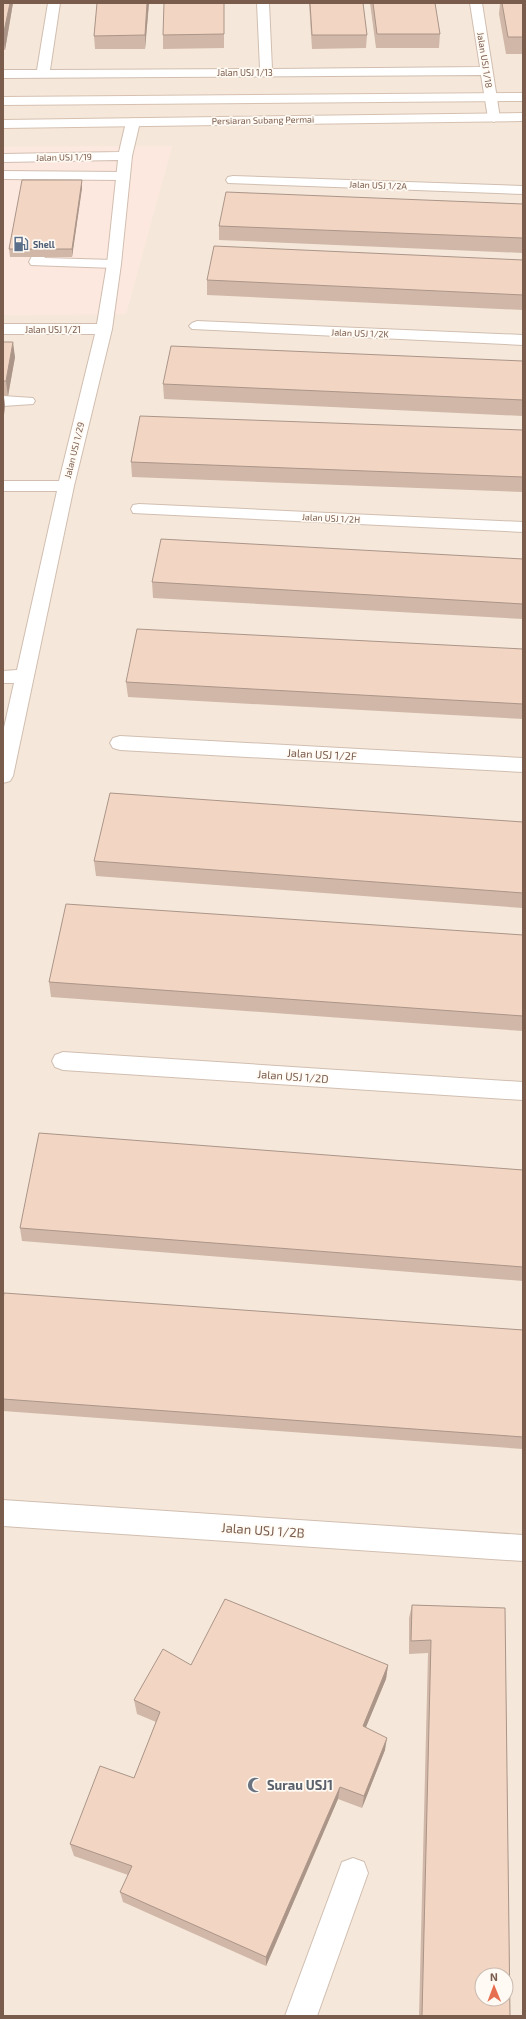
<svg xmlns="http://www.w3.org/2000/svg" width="526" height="2019" font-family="'Exo 2',sans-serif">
<rect width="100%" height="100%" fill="#fdf6ec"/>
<path fill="#f5e8da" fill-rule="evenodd" d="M3,3H523V2016H3ZM482,1975H506V1999H482Z"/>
<path fill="#fde8e0" d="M172,146L126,314L3,315V147Z"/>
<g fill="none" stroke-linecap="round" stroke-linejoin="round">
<g stroke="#d1beb0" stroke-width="2">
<g id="lane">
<path d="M3,171L123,172L128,173L130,176L128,179L123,180L3,179Z"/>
<path d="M38,253L43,254L45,258L114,260L119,261L121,264L119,267L114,268L31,265L29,262L33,254Z"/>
<path d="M3,396L33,398L35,401L33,404L3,406Z"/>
<path d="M353,1858L364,1862L368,1873L317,2016H285L342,1862Z"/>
</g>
</g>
<g stroke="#d1beb0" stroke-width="2">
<g id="street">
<path d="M48,3H60L50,70L260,69L257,3H269L272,69L480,67L470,3H482L500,118L494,122L488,118L481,75L3,78V70H37Z"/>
<path d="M133,118L140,122L132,156L121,264L112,329L74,486L13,776L10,781L3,783V732L14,683H3V671L17,670L57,491H3V481H59L95,334H3V324H97L107,264L118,160L3,162V154L119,152L126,122Z"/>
<path d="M233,176L523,186V194L228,183L226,180L228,177Z"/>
<path d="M197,321L523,335V345L192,329L189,326L192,323Z"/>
<path d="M139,504L523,522V532L133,513L131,509L133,505Z"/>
<path d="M120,736L523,758V772L120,750L113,748L110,743L113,738Z"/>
<path d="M63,1052L523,1082V1100L63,1070L55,1067L52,1061L55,1055Z"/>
<path d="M3,1500L523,1535V1561L3,1526Z"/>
</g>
</g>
<g stroke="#d6c0b0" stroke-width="2">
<g id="secondary">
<path d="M523,93V101L3,105V97Z"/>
<path d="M523,113V121L3,128V120Z"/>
</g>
</g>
<use href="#lane" fill="#fff" fill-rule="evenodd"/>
<use href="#street" fill="#fff" fill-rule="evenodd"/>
<use href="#secondary" fill="#fff" fill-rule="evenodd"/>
</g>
<g fill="#d1b7a8">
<path d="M3,3H13L5,50H3Z"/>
<path d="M97,3H149L145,49H95L94,36Z"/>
<path d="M224,3V48L163,49V35Z"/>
<path d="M309,3H363L367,35L366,48L312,49Z"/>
<path d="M370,3H435L440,34L439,48H376Z"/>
<path d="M500,3H523V54H506L499,14Z"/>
<path d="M82,188L72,257H10L9,249Z"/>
<path d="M523,204V253L219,240V226Z"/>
<path d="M523,260V310L207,295V280Z"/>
<path d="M3,342L15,357L8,396H4L5,406L3,423Z"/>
<path d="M523,361V416L164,399L163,384Z"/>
<path d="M523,430V492L132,477L131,462Z"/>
<path d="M523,559V619L153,598L152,582Z"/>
<path d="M523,649V719L128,697L126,682Z"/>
<path d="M523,822V908L96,876L94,861Z"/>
<path d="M523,935V1031L51,997L49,982Z"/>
<path d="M523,1170V1281L22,1241L20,1228Z"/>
<path d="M3,1299L523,1330V1449L3,1411Z"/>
<path d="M412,1605L505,1608L510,2016H419L428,1653L409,1654V1618Z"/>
<path d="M191,1665H388L386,1679L366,1727L385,1750L362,1808L338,1799L266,1966L123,1902L120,1892L128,1875L74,1856L70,1844L134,1778L156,1722L137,1714L134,1700Z"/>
</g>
<g fill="#aa9588">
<path d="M10,3H13L5,50L3,36Z"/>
<path d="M147,3H149L145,49V35Z"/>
<path d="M82,180V188L72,257V249Z"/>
<path d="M13,342L15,357L8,396L6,381Z"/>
<path d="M3,391L5,406L3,423Z"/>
<path d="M388,1665L386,1679L361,1739L363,1726Z"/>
<path d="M387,1738L385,1750L362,1808L364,1796Z"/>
<path d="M340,1787L338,1799L266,1966V1957Z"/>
</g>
<g fill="#f3d5c3" stroke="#aa9588" fill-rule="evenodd">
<path d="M3,3H10L3,36Z"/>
<path d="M97,3H147L145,35L94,36Z"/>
<path d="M164,3H224V34L163,35Z"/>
<path d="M310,3H363L367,35H312Z"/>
<path d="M373,3H435L440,34H377Z"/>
<path d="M502,3H523V37H508Z"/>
<path d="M22,180H82L72,249H9Z"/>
<path d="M226,192L523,204V238L219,226Z"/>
<path d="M214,246L523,260V295L207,280Z"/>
<path d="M3,342H13L6,381H3Z"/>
<path d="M171,346L523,361V400L163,384Z"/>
<path d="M140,416L523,430V477L131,462Z"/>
<path d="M161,539L523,559V604L152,582Z"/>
<path d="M137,629L523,649V704L126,682Z"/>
<path d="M110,793L523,822V893L94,861Z"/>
<path d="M66,904L523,935V1016L49,982Z"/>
<path d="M39,1133L523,1170V1267L20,1228Z"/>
<path d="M4,1293L523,1330V1437L3,1399V1299Z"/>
<path d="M225,1599L388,1665L363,1726L387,1738L364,1796L340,1787L266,1957L120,1892L132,1866L70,1844L100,1766L134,1778L160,1712L134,1700L163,1649L191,1665Z"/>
<path d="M412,1605L505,1608L510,2016H422L431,1640L411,1641ZM482,1975H506V1999H482Z"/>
</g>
<defs>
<g id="fuel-bare" transform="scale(1.2)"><path d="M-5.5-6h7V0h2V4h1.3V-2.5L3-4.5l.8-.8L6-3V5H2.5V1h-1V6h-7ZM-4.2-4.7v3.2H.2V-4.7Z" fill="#5c6f8a" stroke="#fffaf3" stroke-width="2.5" paint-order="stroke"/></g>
<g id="mosque-bare" transform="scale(1.2)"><path d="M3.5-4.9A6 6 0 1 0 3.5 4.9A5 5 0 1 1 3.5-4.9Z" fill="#6b7280" stroke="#fffaf3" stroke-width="2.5" paint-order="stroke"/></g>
</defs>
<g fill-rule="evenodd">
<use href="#fuel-bare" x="21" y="244"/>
<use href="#mosque-bare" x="255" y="1785"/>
</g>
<g text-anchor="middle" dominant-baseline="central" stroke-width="3.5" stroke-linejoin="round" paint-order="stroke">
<g font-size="9" fill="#7a5c4d" stroke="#fffaf3">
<text transform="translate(485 60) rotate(81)">Jalan USJ 1/18</text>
<text x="245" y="72">Jalan USJ 1/13</text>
<text transform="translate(263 120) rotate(-1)">Persiaran Subang Permai</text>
<text transform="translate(64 157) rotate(-1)">Jalan USJ 1/19</text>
<text transform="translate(378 185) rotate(2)">Jalan USJ 1/2A</text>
<text x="53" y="329">Jalan USJ 1/21</text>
<text transform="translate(360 333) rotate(2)">Jalan USJ 1/2K</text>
<text transform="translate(74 450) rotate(-76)">Jalan USJ 1/29</text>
<text transform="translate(331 518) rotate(3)">Jalan USJ 1/2H</text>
</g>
<g font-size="9" font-weight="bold" fill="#4e5e75" stroke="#fffaf3" text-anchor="start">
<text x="33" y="244">Shell</text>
</g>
<g font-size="11" fill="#7a5c4d" stroke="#fffaf3">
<text transform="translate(322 754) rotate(3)">Jalan USJ 1/2F</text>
<text transform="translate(293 1076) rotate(4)">Jalan USJ 1/2D</text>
</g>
<g font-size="13" fill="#7a5c4d" stroke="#fffaf3">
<text transform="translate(263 1530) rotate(4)">Jalan USJ 1/2B</text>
</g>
<g font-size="13" font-weight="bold" fill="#5b616d" stroke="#fffaf3" text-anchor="start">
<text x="267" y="1785">Surau USJ1</text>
</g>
</g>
<rect width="526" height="2019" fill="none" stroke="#7a5c4d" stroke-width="8"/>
<g transform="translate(494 1987) rotate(359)"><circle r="19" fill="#fffaf3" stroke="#cabbb1"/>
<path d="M0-3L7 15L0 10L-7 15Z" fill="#e76f51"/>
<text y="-6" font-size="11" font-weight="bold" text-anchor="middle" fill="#7a5c4d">N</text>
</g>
</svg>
